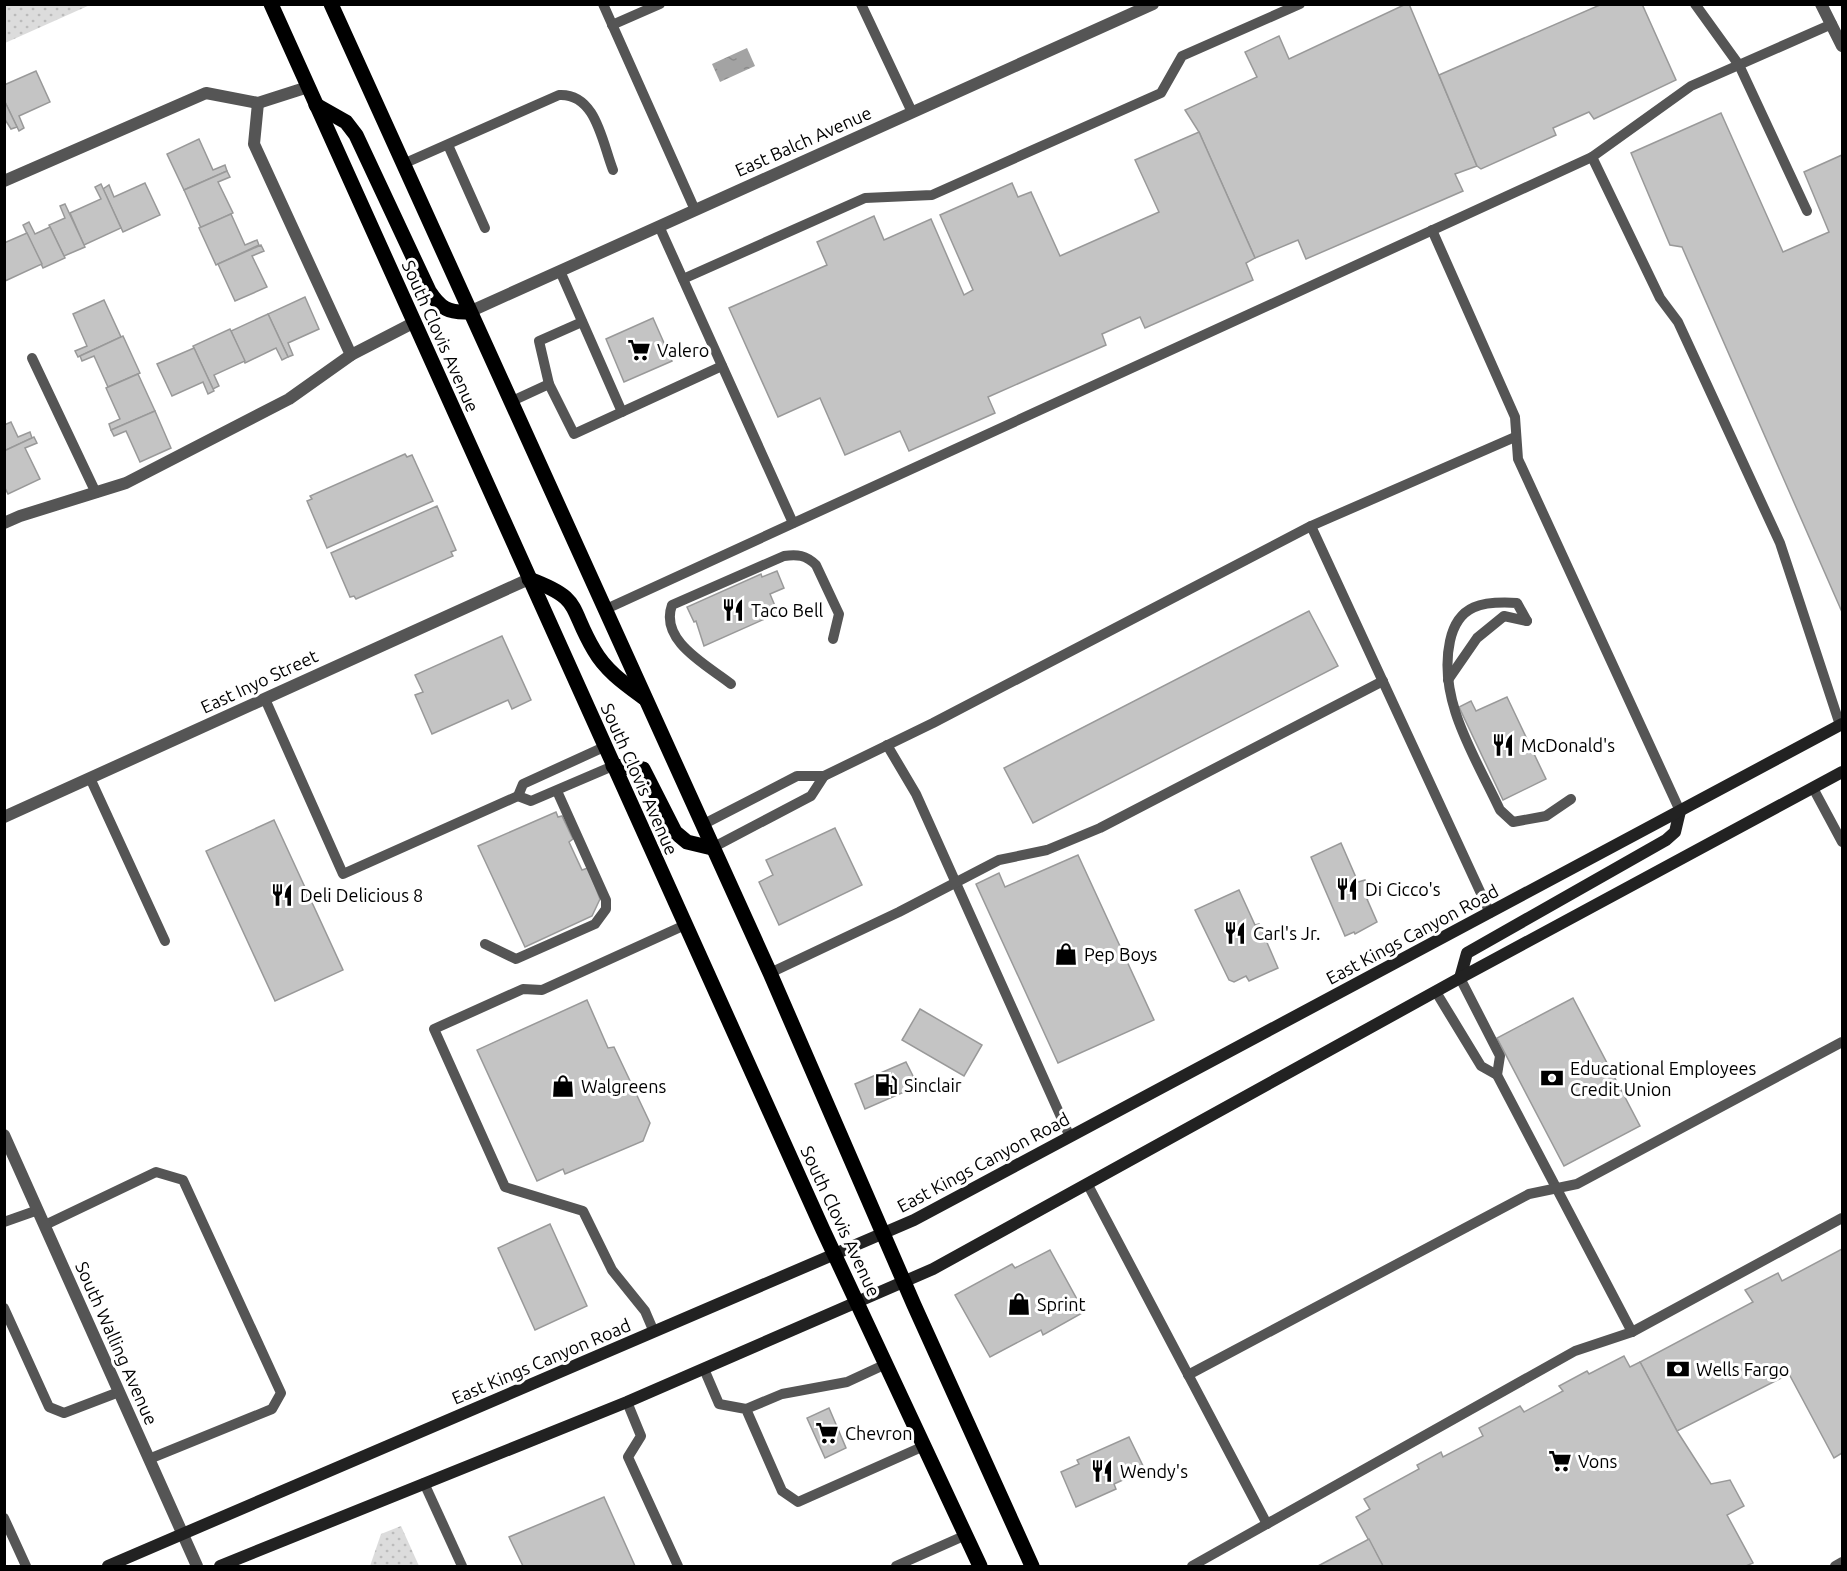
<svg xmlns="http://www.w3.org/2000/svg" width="1847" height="1571" font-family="Ubuntu,sans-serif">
<defs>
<pattern id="grass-dots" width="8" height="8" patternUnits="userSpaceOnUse" patternTransform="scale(1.5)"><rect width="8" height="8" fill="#dcdcdc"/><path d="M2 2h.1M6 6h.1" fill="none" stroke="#bbb" stroke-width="1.8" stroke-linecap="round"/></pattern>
<pattern id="water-ripples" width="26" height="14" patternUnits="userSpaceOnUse" patternTransform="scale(1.5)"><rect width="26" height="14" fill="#a3a3a3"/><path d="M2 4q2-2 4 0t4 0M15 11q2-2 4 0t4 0" fill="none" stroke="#8b8b8b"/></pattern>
</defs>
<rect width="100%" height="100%" fill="#fff"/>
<g fill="url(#grass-dots)">
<path d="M5,4H90V5L5,43Z"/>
<path d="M401,1526L419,1566H370L381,1534Z"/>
</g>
<path fill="url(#water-ripples)" d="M747,48L755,66L720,82L712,64Z"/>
<g fill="#c4c4c4" stroke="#999" stroke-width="1.5">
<path d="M1406,4H1409L1477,166L1455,174L1463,191L1306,259L1298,240L1255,258L1199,132L1185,110L1257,77L1245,52L1279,36L1289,59Z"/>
<path d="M1602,4H1642L1676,80L1594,119L1589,112L1553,128L1556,135L1481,169L1477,166L1439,75Z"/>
<path d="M36,71L50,102L19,116L24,128L19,131L4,100V85Z"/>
<path d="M4,100L17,127L11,129L4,118Z"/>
<path d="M1721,113L1783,252L1829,232L1804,172L1842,155V612L1682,247L1670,245L1631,153Z"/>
<path d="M1199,132L1255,258L1246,263L1253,280L1145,328L1140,317L1102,334L1106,345L988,397L995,413L909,451L900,431L845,455L820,398L778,417L729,308L827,265L817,242L874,216L884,240L931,219L964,295L973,290L940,215L1012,183L1018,197L1031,192L1060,256L1159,212L1135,160Z"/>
<path d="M199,139L213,170L225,165L227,171L184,190L167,154Z"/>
<path d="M227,171L230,177L218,182L233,213L201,228L184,190Z"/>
<path d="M145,183L160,215L123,232L103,189L109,185L114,197Z"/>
<path d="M101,184L121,228L84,245L70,213L101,199L95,187Z"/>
<path d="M65,204L85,247L64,256L49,225L65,218L60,206Z"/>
<path d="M231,214L245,245L257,240L259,245L216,265L199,228Z"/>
<path d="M29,222L35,234L50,227L65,258L43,268L23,225Z"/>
<path d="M27,233L42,264L5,281L4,243Z"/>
<path d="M261,245L264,251L252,256L267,287L235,301L218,264Z"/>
<path d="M305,297L319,329L288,343L293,355L288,357L268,314Z"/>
<path d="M104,300L121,337L78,357L75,351L87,346L73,314Z"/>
<path d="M268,314L288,357L282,360L276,348L245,363L231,331Z"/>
<path d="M653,318L672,361L624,382L606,339Z"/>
<path d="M230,329L245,361L214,375L219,386L213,389L193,346Z"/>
<path d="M123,336L140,373L108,387L94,356L82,361L80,356Z"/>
<path d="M194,348L214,391L208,394L203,382L172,396L157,364Z"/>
<path d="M138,374L155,411L111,430L109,424L120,419L106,388Z"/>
<path d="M155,411L171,448L140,462L126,431L114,436L111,430Z"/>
<path d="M11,422L18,437L30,432L32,438L4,451V425Z"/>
<path d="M34,437L37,443L25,448L40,479L8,494L4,486V451Z"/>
<path d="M405,454L407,457L412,455L433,501L327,548L307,501L312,499L310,496Z"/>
<path d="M437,506L456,550L451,552L453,556L356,599L354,596L350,597L331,553Z"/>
<path d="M777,571L784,588L770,594L778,613L704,646L696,621L694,622L687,607L761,574L762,577Z"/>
<path d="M1309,611L1338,666L1033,823L1004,768Z"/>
<path d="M502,636L531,700L512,709L508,700L432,734L415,695L423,692L415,675Z"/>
<path d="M1507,697L1546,779L1503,800L1459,707L1471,701L1476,711Z"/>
<path d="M556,812L558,817L562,816L573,839L569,842L582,870L588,868L600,899L592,916L525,947L478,846Z"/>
<path d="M274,820L343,970L275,1001L206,851Z"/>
<path d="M835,828L862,885L779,925L759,882L773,875L766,860Z"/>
<path d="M1341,843L1358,882L1365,880L1373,896L1367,899L1377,922L1355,934L1354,932L1345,936L1311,857Z"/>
<path d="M1078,855L1154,1020L1058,1063L976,884L999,873L1005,887Z"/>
<path d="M1239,890L1255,925L1259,924L1278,968L1249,981L1246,976L1234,982L1229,980L1195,910Z"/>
<path d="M1573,998L1640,1126L1564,1166L1497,1038Z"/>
<path d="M587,1000L608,1048L614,1047L650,1123L643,1141L565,1174L563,1169L537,1181L477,1050Z"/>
<path d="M920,1009L982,1045L964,1076L902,1040Z"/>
<path d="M906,1062L918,1086L865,1109L855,1084Z"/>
<path d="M550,1224L587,1306L535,1330L498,1248Z"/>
<path d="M1842,1249V1453L1834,1458L1789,1374L1677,1431L1640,1362L1753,1302L1745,1290L1778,1273L1782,1281Z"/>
<path d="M1050,1250L1084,1312L1043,1335L1041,1330L990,1357L955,1295L1012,1264L1015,1268Z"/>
<path d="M1624,1356L1630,1367L1640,1362L1677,1431L1711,1484L1730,1480L1744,1506L1727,1515L1753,1563L1746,1566H1383L1356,1517L1370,1509L1364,1499L1419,1469L1417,1465L1441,1452L1443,1457L1483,1436L1479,1428L1520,1406L1524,1412L1563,1391L1559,1386L1587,1371L1589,1374Z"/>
<path d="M829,1408L846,1448L825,1458L807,1418Z"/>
<path d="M1129,1437L1145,1470L1114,1484L1116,1489L1076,1507L1061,1472L1079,1464L1077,1460Z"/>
<path d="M604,1497L635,1566H523L509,1537Z"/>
<path d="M1369,1539L1383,1566H1318Z"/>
</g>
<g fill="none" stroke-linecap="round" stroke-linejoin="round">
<g stroke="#555" stroke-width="10">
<path d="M603,4L695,210"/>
<path d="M861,4L912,112"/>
<path d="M1695,4L1739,65L1807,211"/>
<path d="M612,25L660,4"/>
<path d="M448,145L485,228"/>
<path d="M1592,157L1660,298L1678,322L1780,543L1840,725"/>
<path d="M403,164L559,95C596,93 602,142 613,170"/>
<path d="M659,226L793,523"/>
<path d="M1432,230L1515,417L1518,459L1680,811"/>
<path d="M560,271L622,412"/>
<path d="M683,279L865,198L932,195L1161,93L1182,56L1300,4"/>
<path d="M32,358L96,493"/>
<path d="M549,384L539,341L582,322"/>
<path d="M510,402L549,384L574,434L722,366"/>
<path d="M1311,526L1490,913"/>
<path d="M604,610L1592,157L1691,86L1832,24"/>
<path d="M1527,621L1517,603C1483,601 1458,604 1450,641C1437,700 1476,758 1500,810L1513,822L1546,816L1571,799"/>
<path d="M1448,680L1477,638L1504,616L1527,621"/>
<path d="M731,684C707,665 659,641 672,605L784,556C797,554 806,555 816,565L839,614L833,639"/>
<path d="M265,699L343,874L518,796"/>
<path d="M887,745L916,794L1070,1137"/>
<path d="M604,747L523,784L518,796L531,801L613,766"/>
<path d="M824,776L933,723L1311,526L1515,437"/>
<path d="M90,778L165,941"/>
<path d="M1813,788L1842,842"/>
<path d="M702,825L797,776H824L811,796L712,848"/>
<path d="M485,944L516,959L595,924L606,909V900L557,791"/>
<path d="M770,973L899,912L999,860L1047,850L1100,828L1383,681"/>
<path d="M1460,978L1500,1056L1497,1075"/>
<path d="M1436,992L1481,1066L1497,1075L1632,1332"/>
<path d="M1088,1185L1267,1524"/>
<path d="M4,1222L38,1210"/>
<path d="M45,1225L156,1172L183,1180L281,1393L272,1409L149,1459"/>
<path d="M4,1308L49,1407L64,1413L119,1392"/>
<path d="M654,1332L645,1311L612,1270L583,1211L505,1187L434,1029L523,989L542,990L685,925"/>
<path d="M704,1369L719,1404L746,1409L782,1491L798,1502L924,1446"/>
<path d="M1188,1375L1529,1194L1577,1184L1842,1042"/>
<path d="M627,1402L641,1436L628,1457L678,1566"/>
<path d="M746,1409L782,1394L847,1382L886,1364"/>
<path d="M424,1483L462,1566"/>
<path d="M4,1518L26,1566"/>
<path d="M896,1566L966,1535"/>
<path d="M1192,1566L1575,1351L1632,1332L1842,1218"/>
<path d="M1835,1566L1842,1562"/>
</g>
<g stroke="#555" stroke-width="12">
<path d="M1821,4L1842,46"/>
<path d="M4,181L206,93L258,103L308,87"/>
<path d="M469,312L1153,4"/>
<path d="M351,355L413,323"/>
<path d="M4,523L20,516L126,483L289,399L351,355L254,144L258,103"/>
<path d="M4,817L529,579"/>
<path d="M4,1135L197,1566"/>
</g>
<g stroke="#222" stroke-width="12">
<path d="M1460,978L1467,953L1666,840L1675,832L1680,811"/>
<path d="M108,1566L914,1220L1842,724"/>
<path d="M220,1566L627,1402L933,1269L1460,978L1842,772"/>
</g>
<g stroke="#000" stroke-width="15">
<path d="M271,4L823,1230L980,1566"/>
<path d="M331,4L770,973L914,1305L1032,1566"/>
<path d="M316,105L346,122L356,135L429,291C440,308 448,313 469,312"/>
<path d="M529,579C583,599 568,606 594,650C606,671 625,684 644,698"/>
<path d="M613,766L643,769L675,832L687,842L712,848"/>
</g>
</g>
<defs>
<g id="supermarket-bare" transform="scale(1.8)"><path d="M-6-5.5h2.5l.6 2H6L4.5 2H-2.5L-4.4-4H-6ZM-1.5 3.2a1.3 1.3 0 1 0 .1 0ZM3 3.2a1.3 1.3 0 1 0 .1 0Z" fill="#000" stroke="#fff" stroke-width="2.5" paint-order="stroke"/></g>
<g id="restaurant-bare" transform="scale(1.8)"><path d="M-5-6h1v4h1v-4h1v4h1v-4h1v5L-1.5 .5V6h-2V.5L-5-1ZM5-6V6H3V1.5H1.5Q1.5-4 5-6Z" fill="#000" stroke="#fff" stroke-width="2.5" paint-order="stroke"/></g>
<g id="shop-bare" transform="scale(1.8)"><path d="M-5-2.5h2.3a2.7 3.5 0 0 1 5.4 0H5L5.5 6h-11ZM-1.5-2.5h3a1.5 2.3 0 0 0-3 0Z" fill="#000" stroke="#fff" stroke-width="2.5" paint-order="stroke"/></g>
<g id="bank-bare" transform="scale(1.8)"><path d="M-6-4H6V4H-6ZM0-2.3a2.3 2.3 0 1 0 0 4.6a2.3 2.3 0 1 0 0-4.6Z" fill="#000" stroke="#fff" stroke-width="2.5" paint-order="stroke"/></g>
<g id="fuel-bare" transform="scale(1.8)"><path d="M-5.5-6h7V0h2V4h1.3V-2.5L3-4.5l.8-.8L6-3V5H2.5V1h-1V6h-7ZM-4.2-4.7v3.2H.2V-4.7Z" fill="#000" stroke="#fff" stroke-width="2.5" paint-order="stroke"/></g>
</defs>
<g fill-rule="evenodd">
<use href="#supermarket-bare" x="639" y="350"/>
<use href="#restaurant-bare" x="733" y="610"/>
<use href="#restaurant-bare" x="1503" y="745"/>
<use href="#restaurant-bare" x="1347" y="889"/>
<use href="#restaurant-bare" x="282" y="895"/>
<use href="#restaurant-bare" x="1235" y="933"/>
<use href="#shop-bare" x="1066" y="954"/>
<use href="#bank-bare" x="1552" y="1078"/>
<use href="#fuel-bare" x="886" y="1085"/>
<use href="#shop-bare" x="563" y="1086"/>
<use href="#shop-bare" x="1019" y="1304"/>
<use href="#bank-bare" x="1678" y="1369"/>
<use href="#supermarket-bare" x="827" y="1433"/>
<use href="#supermarket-bare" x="1560" y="1461"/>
<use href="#restaurant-bare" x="1102" y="1471"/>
</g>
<g text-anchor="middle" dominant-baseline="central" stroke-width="6" stroke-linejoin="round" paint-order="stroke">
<g font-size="18" fill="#000" stroke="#fff">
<text transform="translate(803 141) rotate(-24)">East Balch Avenue</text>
<text transform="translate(441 336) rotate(66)">South Clovis Avenue</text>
<text transform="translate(259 681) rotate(-25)">East Inyo Street</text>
<text transform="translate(640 779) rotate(66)">South Clovis Avenue</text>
<text transform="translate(1412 934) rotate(-28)">East Kings Canyon Road</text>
<text transform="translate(983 1162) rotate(-28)">East Kings Canyon Road</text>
<text transform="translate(841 1221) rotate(65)">South Clovis Avenue</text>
<text transform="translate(117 1343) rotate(66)">South Walling Avenue</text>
<text transform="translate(541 1361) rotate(-23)">East Kings Canyon Road</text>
</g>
<g font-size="18" fill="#000" stroke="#fff" text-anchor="start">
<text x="657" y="350">Valero</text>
<text x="751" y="610">Taco Bell</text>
<text x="1521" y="745">McDonald's</text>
<text x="1365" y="889">Di Cicco's</text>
<text x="300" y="895">Deli Delicious 8</text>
<text x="1253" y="933">Carl's Jr.</text>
<text x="1084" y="954">Pep Boys</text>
<text x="1570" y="1068">Educational Employees<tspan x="1570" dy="21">Credit Union</tspan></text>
<text x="904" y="1085">Sinclair</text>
<text x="581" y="1086">Walgreens</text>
<text x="1037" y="1304">Sprint</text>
<text x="1696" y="1369">Wells Fargo</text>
<text x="845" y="1433">Chevron</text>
<text x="1578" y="1461">Vons</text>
<text x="1120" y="1471">Wendy's</text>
</g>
</g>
<rect width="1847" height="1571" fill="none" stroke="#000000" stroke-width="12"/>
</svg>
